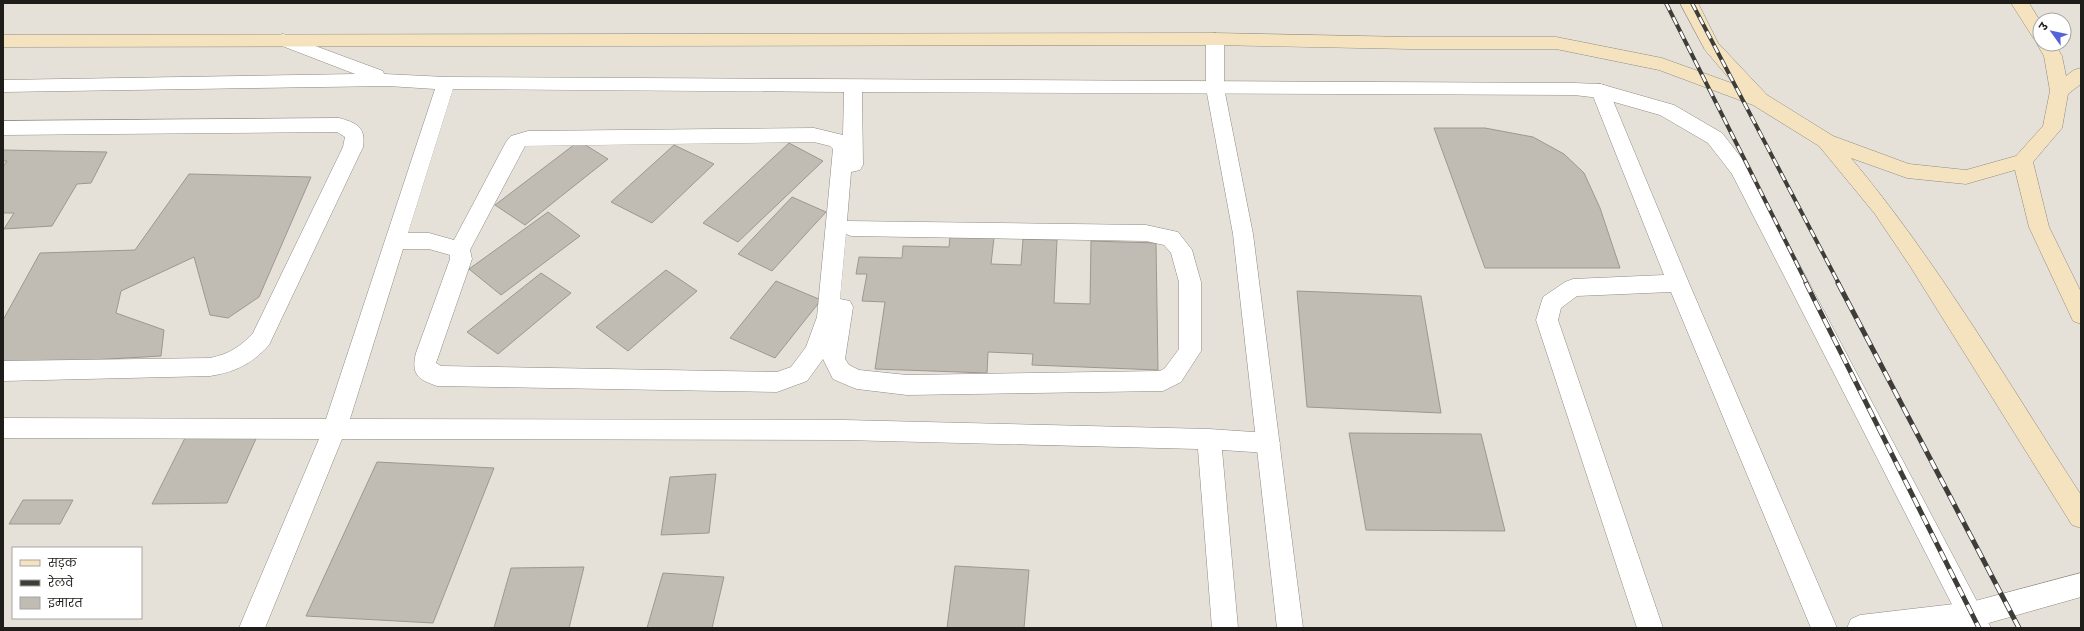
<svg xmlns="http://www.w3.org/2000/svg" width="2084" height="631" font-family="Poppins,'Noto Sans Devanagari',sans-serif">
<rect width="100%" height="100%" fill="#e6e1d8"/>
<g fill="#c0bcb3" stroke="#9c988f">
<path d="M1434,128H1485L1533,137L1564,154L1584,173L1600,208L1620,268H1485Z"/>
<path d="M579,141L608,159L525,225L495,205Z"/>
<path d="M789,143L823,161L738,242L703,223Z"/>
<path d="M674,145L714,164L652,223L611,202Z"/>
<path d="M3,150L107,152L91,183L77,184L52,226L4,229L14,213H3V166L7,161H3Z"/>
<path d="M189,174L311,177L259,297L228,318L210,315L194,257L121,291L116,313L164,330L161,356L3,365V320L40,253L135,250Z"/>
<path d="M792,197L826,212L772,271L738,254Z"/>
<path d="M548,212L580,236L501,295L469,269Z"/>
<path d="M950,237L994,238L991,264L1021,265L1023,239L1057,240L1054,303L1090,304L1091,241L1156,243L1158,370L1032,365L1033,354L988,352L987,373L875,369L885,302L862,301L867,274H856L859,257L902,258L903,246L949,247Z"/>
<path d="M666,270L697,291L628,351L596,327Z"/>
<path d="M541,273L571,293L498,354L467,332Z"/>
<path d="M776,281L821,300L775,358L730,338Z"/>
<path d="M1297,291L1421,296L1441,413L1307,407Z"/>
<path d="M259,432L227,503L152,504L187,434Z"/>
<path d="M1349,433L1481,434L1505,531L1366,530Z"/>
<path d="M377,462L494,468L433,623L306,616Z"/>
<path d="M716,474L709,533L661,535L670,477Z"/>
<path d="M23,500H73L60,524H9Z"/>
<path d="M955,566L1029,570L1024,628H947Z"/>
<path d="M584,567L569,628H494L511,568Z"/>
<path d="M663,573L724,577L712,628H647Z"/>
</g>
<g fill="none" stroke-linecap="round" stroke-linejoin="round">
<g stroke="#8f8b82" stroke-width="1">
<g id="lane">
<path d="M1215,33L1221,35L1224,39V88L1253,234L1303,628H1277L1233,234L1206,88V39L1209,35Z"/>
<path d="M1600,84L1607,86L1609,91L1689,283L1837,628H1811L1671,292L1577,296L1561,308L1558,320L1663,628H1637L1536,320L1543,297L1565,282L1573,279L1664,275L1591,91L1593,86Z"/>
<path d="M2081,573V597L1971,628H1847L1851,619L1860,615L1971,602Z"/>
</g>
</g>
<g stroke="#8f8b82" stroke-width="1">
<g id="street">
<path d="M283,34L383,71L384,74L446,77L1574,83L1600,84L1674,105L1722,133L1747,165L1991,628H1964L1732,174L1708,143L1660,115L1600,98L1574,95L862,92L863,165L860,170L851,172L847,221L1146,225L1178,232L1192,250L1201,282V351L1181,382L1163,391L907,395L857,389L849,386L833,379L823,359L807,381L777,392L437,386C417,379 411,374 416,353L450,259V255L429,249H403L350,419L844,420L1209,429L1268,433L1276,436L1280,443L1276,450L1268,453L1222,450L1238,628H1212L1198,449L844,440L342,439L265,628H239L319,439L3,438V418L326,419L435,89L388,86L3,92V80L355,74L277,44L274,40L277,36ZM453,89L844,92L843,135L814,128L528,131L511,136L506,142L454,240L429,233H408ZM814,142L830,146L833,149L817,317L806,347L791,367L777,372L441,366L436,363L472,259L470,250L525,146ZM846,234L851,236L1146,241L1164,245L1171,253L1179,282V349L1165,368L1160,371L907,375L859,370L849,365L845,359L853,307L850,301L840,299Z"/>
<path d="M339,118C357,123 366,127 363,147L269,345C252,364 235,372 210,376L3,381V361L210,358C229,354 240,347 253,333L343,147L345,137L337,132L3,135V121Z"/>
</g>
</g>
<g stroke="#8f8b82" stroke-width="1">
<path id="secondary" d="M1680,3H1698L1718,43L1767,95L1833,136L1909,164L1966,170L2016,156L2043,126L2050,91L2044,56L2037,44L2039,41L2034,39L2011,3H2029L2040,21V44H2055L2062,56L2066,76L2074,70L2081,68V84L2068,94L2062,128L2033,162L2049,227L2081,292V324L2073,321L2029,227L2015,170L1966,184L1907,178L1851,158C1938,262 2007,381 2081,495V528L2072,525L1910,266L1875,214L1819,146L1753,105L1659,70L1556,49H1410L1215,45L3,47V35L1215,33L1410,37H1556L1662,58L1734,84L1705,50Z"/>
</g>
<use href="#lane" fill="#fff" fill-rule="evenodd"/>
<use href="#street" fill="#fff" fill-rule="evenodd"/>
<use href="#secondary" fill="#f4e3be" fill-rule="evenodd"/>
<g stroke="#3f3d38" stroke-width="4">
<g id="rail-far1">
<path d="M1666,3L1807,284"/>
<path d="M1692,3L1839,284"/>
</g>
</g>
<g stroke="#3f3d38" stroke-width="5">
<g id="rail">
<path d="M1806,283L1979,628"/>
<path d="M1838,283L2019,628"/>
</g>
</g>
<use href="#rail-far1" stroke="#fff" stroke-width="2.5" stroke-dasharray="8" stroke-linecap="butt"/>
<use href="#rail" stroke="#fff" stroke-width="3.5" stroke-dasharray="10" stroke-linecap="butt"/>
</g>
<rect width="2084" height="631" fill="none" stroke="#1e1d19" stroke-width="8"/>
<rect x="12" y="547" width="130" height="72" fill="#ffffff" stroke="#a5a5a3"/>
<rect x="20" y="560" width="20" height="6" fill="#f4e3be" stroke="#a5a5a3"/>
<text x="48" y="567" font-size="12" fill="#1e1d19">सड़क</text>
<rect x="20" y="580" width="20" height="6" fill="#3f3d38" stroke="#a5a5a3"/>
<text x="48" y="587" font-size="12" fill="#1e1d19">रेलवे</text>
<rect x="20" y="597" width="20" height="12" fill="#c0bcb3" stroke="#a5a5a3"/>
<text x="48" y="607" font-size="12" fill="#1e1d19">इमारत</text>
<g transform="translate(2052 32) rotate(303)"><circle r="19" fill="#ffffff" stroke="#a5a5a3"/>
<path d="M0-3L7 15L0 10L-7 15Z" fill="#5662d8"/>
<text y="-6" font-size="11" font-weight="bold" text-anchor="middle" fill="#1e1d19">उ</text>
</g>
</svg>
